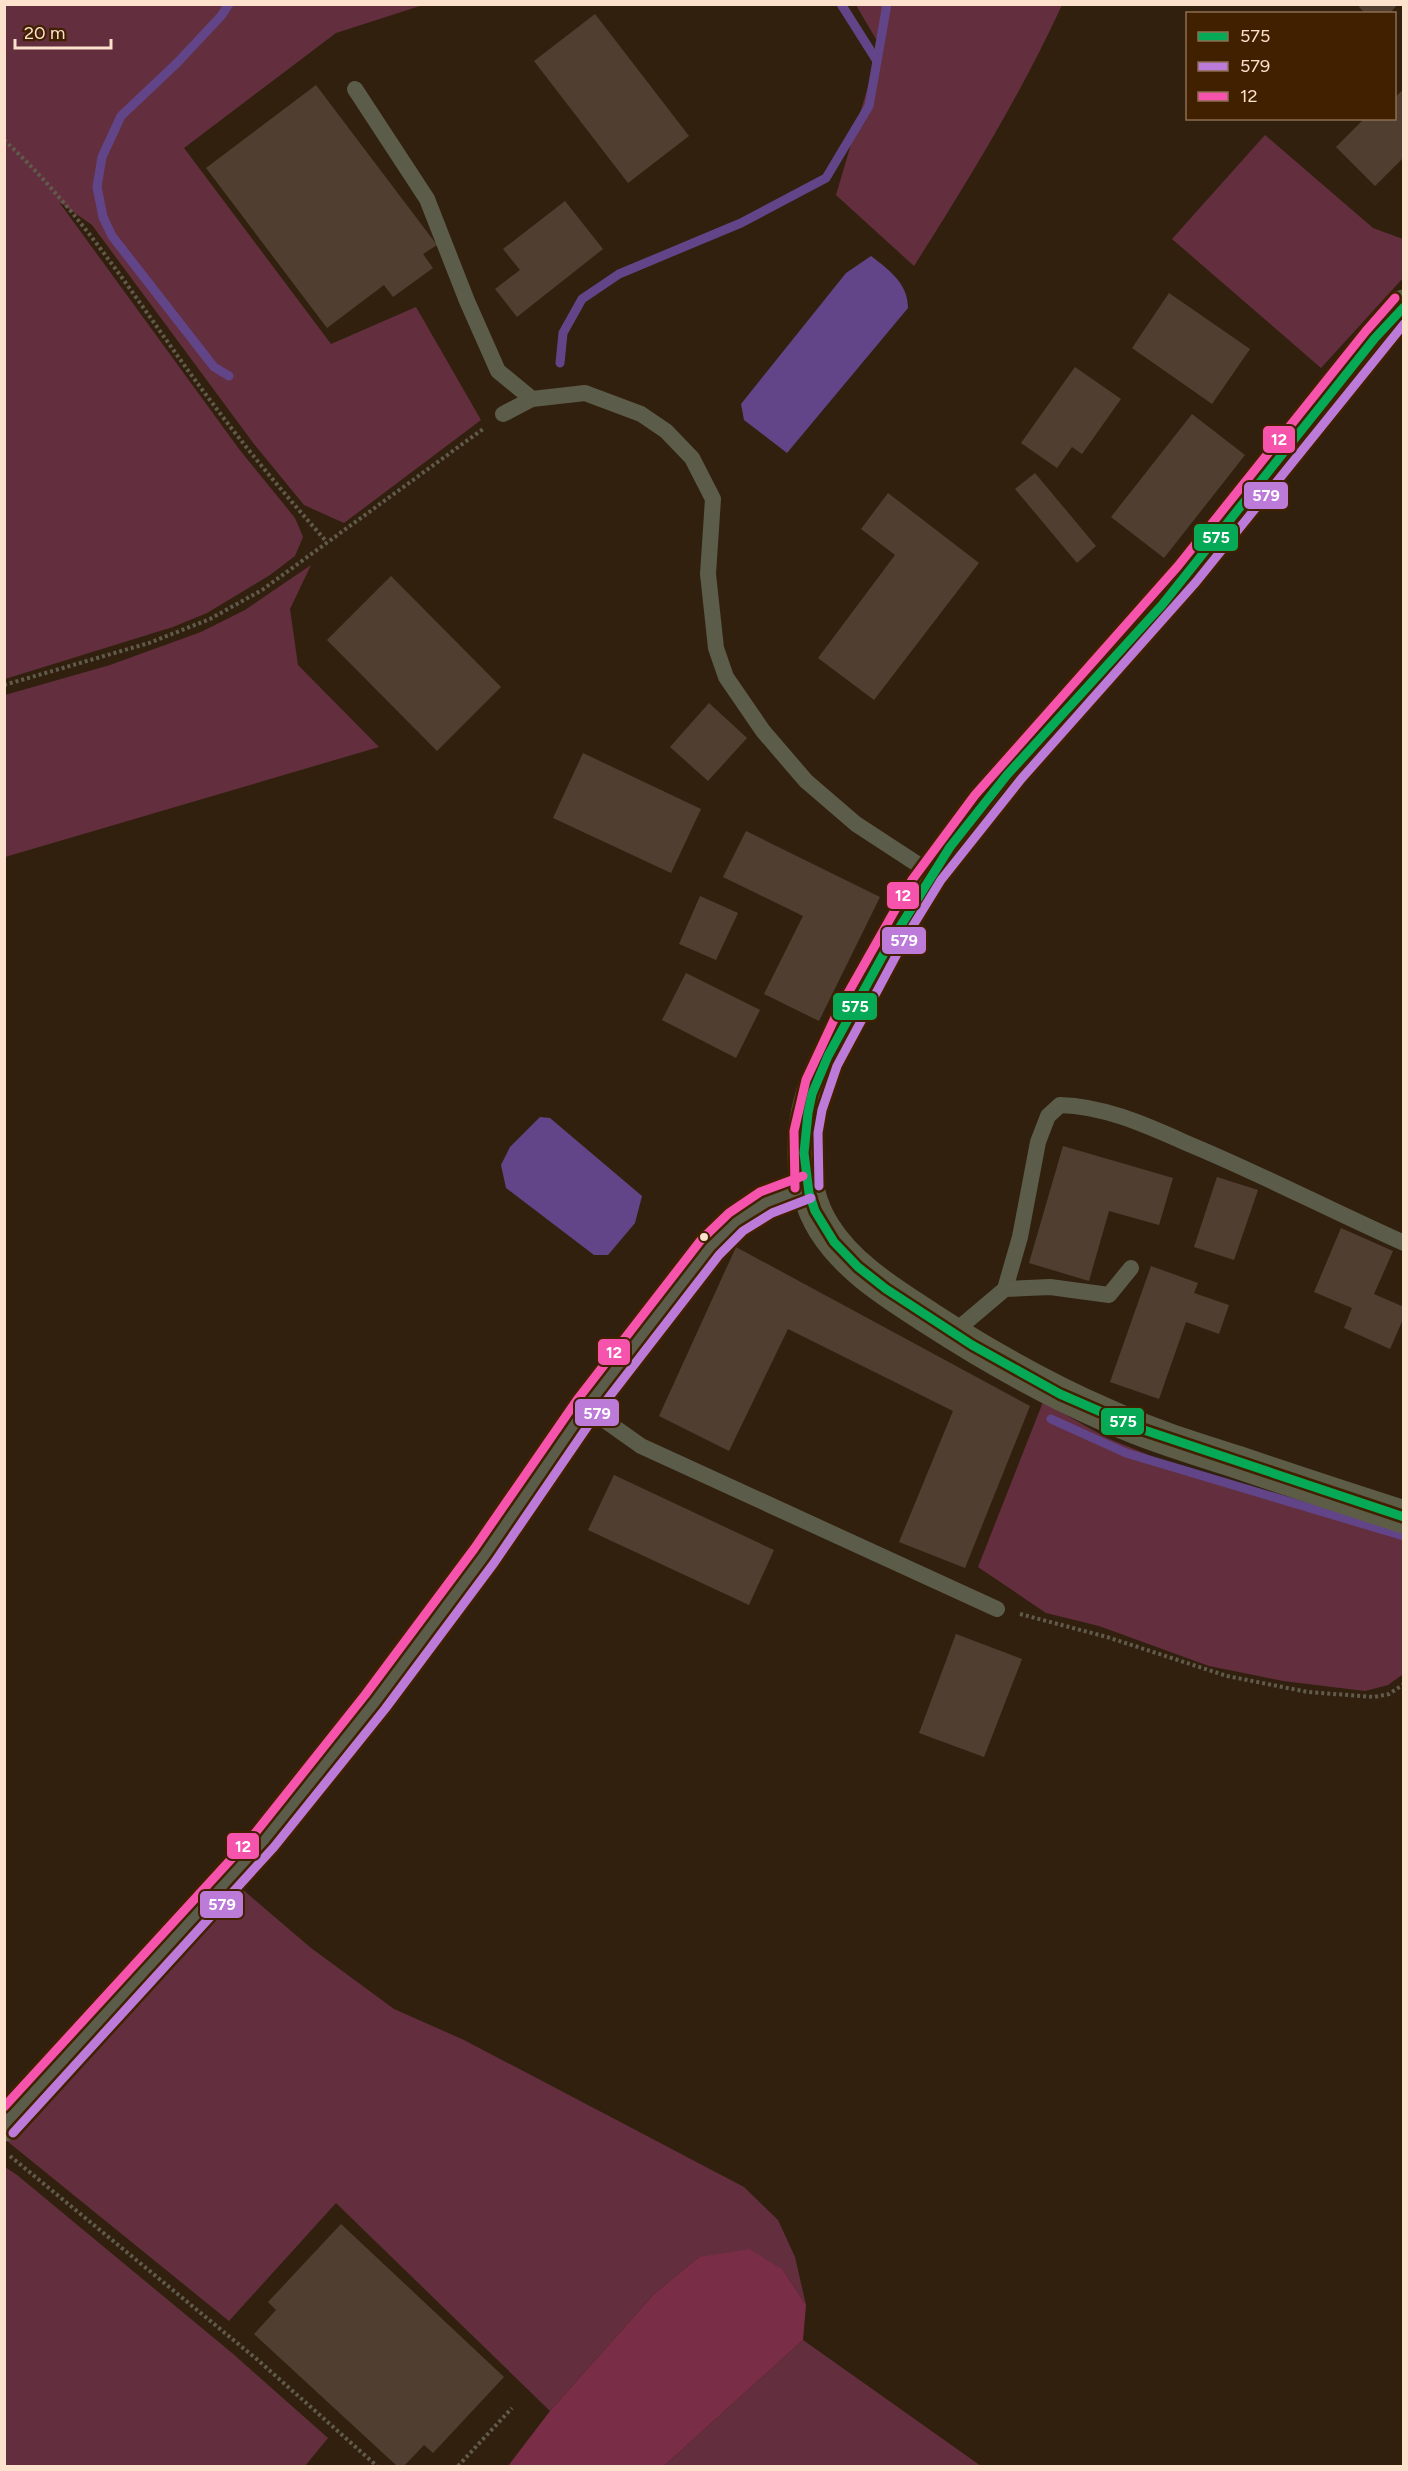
<svg xmlns="http://www.w3.org/2000/svg" width="1408" height="2471" font-family="Figtree,sans-serif">
<rect width="100%" height="100%" fill="#32200f"/>
<g fill="#632f3e">
<path d="M5,4L423,5L336,33L184,148L331,344L416,307L481,420L344,523L304,505L254,444L92,225L59,202L239,449L295,518L303,537L295,556L270,575L207,613L173,627L5,679Z"/>
<path d="M856,5H1062C1020,96 968,181 914,266L836,195L880,46Z"/>
<path d="M1265,135L1373,228L1403,239V278L1321,368L1172,239Z"/>
<path d="M311,565L290,609L298,665L379,747L5,857V695L110,665L201,632L245,610Z"/>
<path d="M1043,1402L1107,1438L1161,1460L1403,1532L1402,1675L1388,1685L1365,1691L1283,1681L1209,1666L1099,1626L1046,1613L978,1567Z"/>
<path d="M242,1889L311,1948L394,2009L464,2040L744,2187L778,2220L795,2257L806,2305L783,2270L699,2257L654,2294L550,2411L336,2203L229,2321L7,2141Z"/>
<path d="M5,2167L17,2175L232,2353L328,2438L305,2466H5Z"/>
<path d="M803,2340L981,2466H664Z"/>
</g>
<path fill="#792d46" d="M749,2249L783,2270L806,2305L803,2340L664,2466H508L550,2411L654,2294L699,2257Z"/>
<g fill="#624588">
<path d="M871,256C889,270 908,283 908,308L787,453L744,420L741,404L846,273Z"/>
<path d="M540,1117L550,1118L642,1196L635,1223L608,1255H594L506,1188L501,1165L510,1147Z"/>
</g>
<g fill="none" stroke-linecap="round" stroke-linejoin="round">
<g stroke="#624588" stroke-width="9">
<path d="M229,4L221,16L177,63L121,116L102,157L97,187L103,217L112,236L214,367L229,376"/>
<path d="M877,61L887,4"/>
<path d="M560,363L563,333L582,299L619,274L741,223L826,178L869,106L877,61L841,4"/>
<path d="M1051,1419L1126,1453L1404,1536"/>
</g>
</g>
<g fill="#503e31">
<path d="M1357,4H1398L1389,14H1365Z"/>
<path d="M595,14L689,136L628,183L534,61Z"/>
<path d="M316,85L437,245L423,254L433,268L393,297L384,285L327,328L206,168Z"/>
<path d="M1404,89V157L1375,186L1336,147L1365,118H1394V98Z"/>
<path d="M565,201L603,249L517,317L495,289L520,270L503,249Z"/>
<path d="M1169,293L1250,349L1212,404L1132,348Z"/>
<path d="M1075,367L1121,399L1082,454L1072,447L1057,468L1021,443Z"/>
<path d="M1192,414L1245,455L1164,558L1111,517Z"/>
<path d="M1035,473L1096,546L1077,563L1015,489Z"/>
<path d="M888,493L979,563L874,700L818,658L895,555L861,529Z"/>
<path d="M391,576L501,687L437,751L327,640Z"/>
<path d="M709,703L747,738L708,781L670,747Z"/>
<path d="M583,753L701,809L671,873L553,818Z"/>
<path d="M746,831L880,897L819,1021L764,994L803,916L723,877Z"/>
<path d="M700,896L738,913L716,960L679,944Z"/>
<path d="M686,973L760,1010L736,1058L662,1020Z"/>
<path d="M1063,1146L1173,1178L1159,1225L1109,1211L1089,1281L1029,1263Z"/>
<path d="M1217,1177L1258,1190L1234,1260L1194,1247Z"/>
<path d="M1341,1228L1393,1251L1374,1294L1404,1307V1317L1390,1349L1344,1328L1352,1308L1314,1292Z"/>
<path d="M736,1247L1030,1406L965,1568L899,1542L953,1411L788,1329L729,1451L659,1416Z"/>
<path d="M1151,1266L1198,1283L1194,1293L1229,1305L1219,1334L1186,1322L1159,1399L1110,1382Z"/>
<path d="M614,1475L774,1550L749,1605L588,1530Z"/>
<path d="M956,1634L1022,1659L984,1757L919,1733Z"/>
<path d="M341,2224L504,2377L433,2453L424,2445L404,2466H397L254,2334L276,2310L268,2302Z"/>
</g>
<g fill="none" stroke-linecap="round" stroke-linejoin="round">
<g stroke="#605b4b" stroke-width="4" stroke-dasharray="3 3" stroke-linecap="butt">
<path d="M4,140C88,217 145,315 213,404C248,451 287,497 326,541"/>
<path d="M4,685L149,643L210,619L262,590L483,429"/>
<path d="M1020,1614L1107,1637L1227,1676L1308,1692L1374,1697L1389,1694L1404,1684"/>
<path d="M10,2156L259,2361L377,2466"/>
<path d="M458,2466L512,2408"/>
</g>
<g stroke="#5b5c49" stroke-width="16">
<path d="M355,89L427,199L467,301L498,371L532,399"/>
<path d="M503,414L532,399L585,393L641,414L666,431L692,458L713,499L708,574L716,648L726,677L763,731L806,781L856,824L931,873"/>
<path d="M1005,1289L1020,1237L1038,1142L1048,1116L1060,1105C1106,1106 1150,1127 1191,1145C1263,1175 1332,1211 1404,1243"/>
<path d="M953,1333L1005,1289L1050,1287L1109,1295L1131,1268"/>
<path d="M586,1407L641,1446L997,1609"/>
</g>
<path stroke="#5b5c49" stroke-width="33" d="M4,2125L265,1840L375,1702L484,1556L586,1407L710,1247L736,1222L767,1202L807,1187"/>
<path stroke="#5d5c46" stroke-width="33" d="M1404,306L1375,338C1304,427 1235,518 1162,605C1105,672 1042,732 986,800C936,862 897,928 859,998C845,1024 830,1049 819,1076C799,1122 797,1185 824,1228C849,1268 891,1293 929,1318C986,1355 1044,1388 1106,1415C1148,1434 1193,1448 1237,1462C1293,1481 1348,1499 1404,1517"/>
<g stroke="#412000" stroke-width="14">
<path id="bus-1" d="M1404,307L1375,338L1162,605L1007,775L950,847L888,946L828,1056L812,1094L808,1113L804,1153L809,1193L815,1211L834,1242L858,1267L886,1289L972,1345L1060,1394L1138,1428L1404,1517"/>
</g>
<g stroke="#412000" stroke-width="14">
<g id="bus-2">
<path d="M819,1186L818,1133L822,1110L837,1066L906,937L941,880L1022,778L1196,582L1404,324"/>
<path d="M13,2133L274,1847L385,1709L494,1563L596,1414L719,1255L743,1231L772,1213L811,1198"/>
</g>
</g>
<g stroke="#412000" stroke-width="14">
<g id="bus-3">
<path d="M795,1188L794,1131L806,1080L839,1009L912,880L975,795L1178,566L1366,331L1395,298"/>
<path d="M4,2107L256,1832L365,1695L474,1549L577,1400L701,1240L729,1213L760,1192L803,1176"/>
</g>
</g>
<use href="#bus-1" stroke="#06aa56" stroke-width="9"/>
<use href="#bus-2" stroke="#bd7bd9" stroke-width="9"/>
<use href="#bus-3" stroke="#f653ac" stroke-width="9"/>
</g>
<circle fill="#fce1cc" stroke="#412000" stroke-width="2" cx="704" cy="1237" r="5"/>
<g stroke="#412000" stroke-width="2">
<rect x="1262" y="425" width="34" height="29" rx="6" fill="#f653ac"/>
<rect x="1243" y="481" width="46" height="29" rx="6" fill="#bd7bd9"/>
<rect x="1193" y="523" width="46" height="29" rx="6" fill="#06aa56"/>
<rect x="886" y="881" width="34" height="29" rx="6" fill="#f653ac"/>
<rect x="881" y="926" width="46" height="29" rx="6" fill="#bd7bd9"/>
<rect x="832" y="992" width="46" height="29" rx="6" fill="#06aa56"/>
<rect x="597" y="1338" width="34" height="28" rx="6" fill="#f653ac"/>
<rect x="574" y="1398" width="46" height="29" rx="6" fill="#bd7bd9"/>
<rect x="1100" y="1407" width="45" height="29" rx="6" fill="#06aa56"/>
<rect x="226" y="1832" width="34" height="28" rx="6" fill="#f653ac"/>
<rect x="199" y="1890" width="45" height="29" rx="6" fill="#bd7bd9"/>
</g>
<g font-size="16" text-anchor="middle" font-weight="bold" fill="#fff">
<text x="1279" y="445">12</text>
<text x="1266" y="501">579</text>
<text x="1216" y="543">575</text>
<text x="903" y="901">12</text>
<text x="904" y="946">579</text>
<text x="855" y="1012">575</text>
<text x="614" y="1358">12</text>
<text x="597" y="1419">579</text>
<text x="1123" y="1427">575</text>
<text x="243" y="1852">12</text>
<text x="222" y="1910">579</text>
</g>
<rect width="1408" height="2471" fill="none" stroke="#fce1cc" stroke-width="12"/>
<rect x="1186" y="12" width="210" height="108" fill="#412000" stroke="#8c6d52" stroke-width="1.5"/>
<rect x="1198" y="32" width="30" height="9" fill="#06aa56" stroke="#8c6d52" stroke-width="1.5"/>
<text x="1240" y="42" font-size="18" fill="#fce1cc">575</text>
<rect x="1198" y="62" width="30" height="9" fill="#bd7bd9" stroke="#8c6d52" stroke-width="1.5"/>
<text x="1240" y="72" font-size="18" fill="#fce1cc">579</text>
<rect x="1198" y="92" width="30" height="9" fill="#f653ac" stroke="#8c6d52" stroke-width="1.5"/>
<text x="1240" y="102" font-size="18" fill="#fce1cc">12</text>
<path d="M15 39v9h96v-9" fill="none" stroke="#fce1cc" stroke-width="3"/>
<text x="24" y="39" font-size="18" fill="#fce1cc" stroke="#412000" stroke-width="4.5" paint-order="stroke">20 m</text>
</svg>
